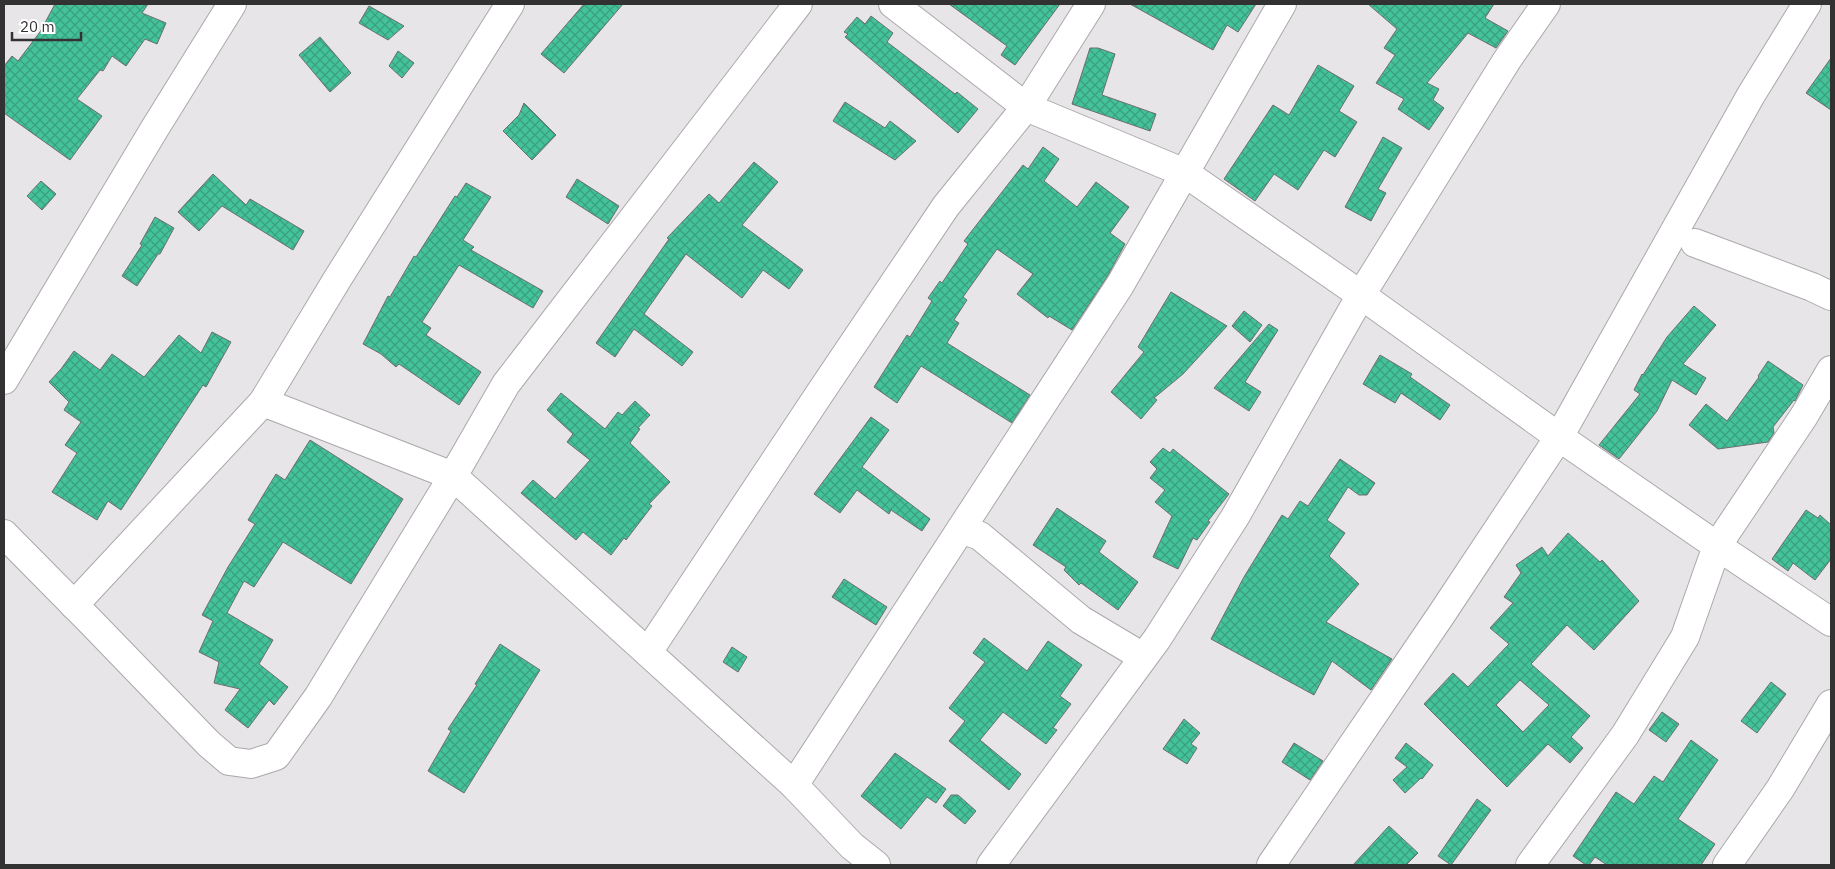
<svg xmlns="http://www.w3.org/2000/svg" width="1835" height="869" font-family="'IBM Plex Sans',sans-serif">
<defs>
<pattern id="building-cross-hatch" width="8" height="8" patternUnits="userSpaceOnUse" patternTransform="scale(1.25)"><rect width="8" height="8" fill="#44c39b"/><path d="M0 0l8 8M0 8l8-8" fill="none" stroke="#399f7f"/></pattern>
</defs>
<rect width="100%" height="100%" fill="#e7e5e8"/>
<g fill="url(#building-cross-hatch)" stroke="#6b6e6d" fill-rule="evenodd">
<path d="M55,4H148L142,13L166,23L157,44L145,39L126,66L112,56L103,71L100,70L77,99L102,116L70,160L4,113V66L12,56L18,61L40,32Z"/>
<path d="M584,4H623L564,73L541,54Z"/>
<path d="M949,4H1060L1015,65L1001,55L1007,46Z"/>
<path d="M1130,4H1256L1238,32L1227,25L1213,50Z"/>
<path d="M1368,4H1494L1485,18L1508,31L1496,48L1468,33L1427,83L1439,89L1433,100L1444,108L1429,130L1398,109L1404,99L1376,83L1395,55L1384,48L1397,29Z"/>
<path d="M369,6L404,26L388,40L359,23Z"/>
<path d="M871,16L893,33L887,42L955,94L957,92L978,109L958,133L845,37L848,34L844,32L857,17L865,24Z"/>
<path d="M320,37L351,73L330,92L299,55Z"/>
<path d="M1090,48H1098L1115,54L1102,95L1156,114L1150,131L1072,104Z"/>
<path d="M398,51L414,63L402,78L389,66Z"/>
<path d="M1831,58V110L1806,93Z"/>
<path d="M1318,65L1354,86L1339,111L1357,122L1335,157L1324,150L1298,190L1274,174L1255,201L1224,179L1273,105L1289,115Z"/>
<path d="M845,102L885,128L890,121L916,141L895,160L833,121Z"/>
<path d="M524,103L556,135L532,160L503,131L519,115Z"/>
<path d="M1383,137L1402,148L1378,189L1386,193L1371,221L1345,207Z"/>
<path d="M1043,147L1059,159L1044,181L1077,207L1096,182L1129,207L1110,233L1125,244L1107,277L1072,330L1049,316L1048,318L1017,294L1033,274L997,249L963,297L967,300L954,320L959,323L947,343L1030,395L1012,423L921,366L897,403L874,387L907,335L910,337L932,301L928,298L940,281L942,283L968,244L964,241L1023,165L1028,169Z"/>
<path d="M754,162L778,182L742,225L803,270L789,289L763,270L742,298L686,254L644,314L693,352L682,366L634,329L615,357L596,343L669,239L667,238L709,194L719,203Z"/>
<path d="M213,174L246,205L250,199L304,231L293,250L222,206L199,231L178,212Z"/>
<path d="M577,179L619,206L608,224L566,197Z"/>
<path d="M41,181L56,194L42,210L27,196Z"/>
<path d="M466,183L491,197L463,240L474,247L471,250L543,291L533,308L459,265L422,322L431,328L426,335L481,372L459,405L399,364L396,367L381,354L363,344L388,296L390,297L414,256L416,257L455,196L457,197Z"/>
<path d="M155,217L174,228L160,254H158L137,286L122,276L142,245L140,244Z"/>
<path d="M1171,292L1227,326L1183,374L1154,398L1157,400L1141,419L1111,392L1144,352L1138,347Z"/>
<path d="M1694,306L1716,325L1683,364L1706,378L1696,395L1672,380L1657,411L1619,459L1599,445L1640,394L1634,390L1642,374L1643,375L1667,337Z"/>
<path d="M1244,311L1262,325L1250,342L1232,326Z"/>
<path d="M1269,324L1278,330L1245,382L1261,392L1249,411L1214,388Z"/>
<path d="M212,332L231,342L206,387L203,385L121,510L108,501L97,520L52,492L77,453L65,445L81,422L64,410L69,402L49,382L61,369L74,351L100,370L112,354L144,377L179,335L201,353Z"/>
<path d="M1380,355L1412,374L1410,377L1450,405L1440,420L1401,393L1395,403L1363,384Z"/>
<path d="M1768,361L1803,385L1795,401L1794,400L1773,427L1774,433L1768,442L1718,449L1689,425L1706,404L1727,421L1759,377L1758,376Z"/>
<path d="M561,393L605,429L618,412L622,415L635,401L650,415L638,428L640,429L630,443L670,482L649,504L652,506L626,540L624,538L611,555L583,532L576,540L521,493L533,480L555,499L590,460L567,442L573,434L547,410Z"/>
<path d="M871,417L889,430L862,467L930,519L922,531L891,510L889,514L857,490L840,513L814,494Z"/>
<path d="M310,440L403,499L351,584L283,542L254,587L244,581L227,613L273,640L259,664L288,687L274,705L269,700L248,728L225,710L240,689L214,683L219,662L199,652L213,621L202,615L228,567L255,524L248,520L276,474L285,480Z"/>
<path d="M1163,448L1170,453L1173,449L1229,494L1208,521L1210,522L1197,540L1193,538L1178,569L1153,557L1172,516L1155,502L1165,490L1150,478L1157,469L1150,462Z"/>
<path d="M1340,459L1375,483L1367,495H1359L1348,487L1327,520L1345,533L1329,556L1359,584L1326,622L1392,659L1371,690L1332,661L1314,695L1211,639L1244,577L1282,515L1288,519L1300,501L1308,506Z"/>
<path d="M1057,508L1106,541L1099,552L1138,582L1118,610L1081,583L1079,585L1064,570L1066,567L1033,545Z"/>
<path d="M1806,510L1818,518L1820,515L1831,525V559L1815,580L1793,563L1788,571L1772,559Z"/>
<path d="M1568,533L1600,562L1602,560L1639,601L1594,650L1567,625L1531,664L1590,716L1571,737L1583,748L1570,763L1548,744L1507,787L1424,704L1453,673L1468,687L1509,644L1490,628L1513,603L1504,597L1521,573L1516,565L1542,547L1548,556ZM1520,680L1549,705L1523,732L1496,705Z"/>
<path d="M844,579L887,607L876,625L832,597Z"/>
<path d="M984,638L1027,671L1048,641L1082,665L1060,696L1071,704L1053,728L1057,730L1046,744L1003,712L980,740L1021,774L1009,790L949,741L965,721L949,708L985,662L973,653Z"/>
<path d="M500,644L540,670L464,793L428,771L451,731L448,729L477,685L475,684Z"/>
<path d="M732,647L747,657L738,672L723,662Z"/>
<path d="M1771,682L1786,694L1757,733L1741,721Z"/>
<path d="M1662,712L1679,724L1666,742L1649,730Z"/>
<path d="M1184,719L1200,733L1191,744L1197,748L1187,764L1163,749Z"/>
<path d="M1691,740L1718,760L1678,819L1715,844L1701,865H1607L1595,857L1589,865H1586L1573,856L1616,792L1634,804L1654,776L1663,782Z"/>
<path d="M1294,743L1323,761L1310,780L1282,762Z"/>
<path d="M1406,743L1433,765L1422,779L1421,778L1405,793L1393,780L1407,767L1395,758Z"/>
<path d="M895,753L946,789L936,803L927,797L901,829L861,796Z"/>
<path d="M951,795H958L976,811L965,824L943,806Z"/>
<path d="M1477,799L1491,810L1451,865L1438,856Z"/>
<path d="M1389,826L1418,853L1406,865H1353Z"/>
</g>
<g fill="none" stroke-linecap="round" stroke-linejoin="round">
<g stroke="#aba8ab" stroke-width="30">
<g id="street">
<path d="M798,4L506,384L453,476L794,785L852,846L876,865"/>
<path d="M893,4L1026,107L1185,173L1361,295L1559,437L1717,546L1831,622"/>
<path d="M1695,243L1812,287L1831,296"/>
<path d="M4,380L155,128L232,4"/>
<path d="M961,529L980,536L1081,620L1143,657"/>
<path d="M4,534L91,622L209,744L229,761L251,764L276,756L318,697L453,476L263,402"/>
<path d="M74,605L263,402L338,278L510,4"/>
<path d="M648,652L820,393L946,206L1026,107L1091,4"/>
<path d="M794,785L1120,285L1282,4"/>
<path d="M991,865L1157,639L1235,517L1361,295L1507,60L1546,4"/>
<path d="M1271,865L1441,615L1559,437L1751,95L1807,4"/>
<path d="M1530,865L1625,735L1685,637L1717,546L1804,416L1831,370"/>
<path d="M1727,865L1780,789L1831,704"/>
</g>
</g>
<use href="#street" stroke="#fff" stroke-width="28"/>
</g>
<rect width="1835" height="869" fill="none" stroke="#333233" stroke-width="10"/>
<path d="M12 32v8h69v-8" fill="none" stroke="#333233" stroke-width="2.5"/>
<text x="20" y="32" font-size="15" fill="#333233" stroke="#ffffff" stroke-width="4" paint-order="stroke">20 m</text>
</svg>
